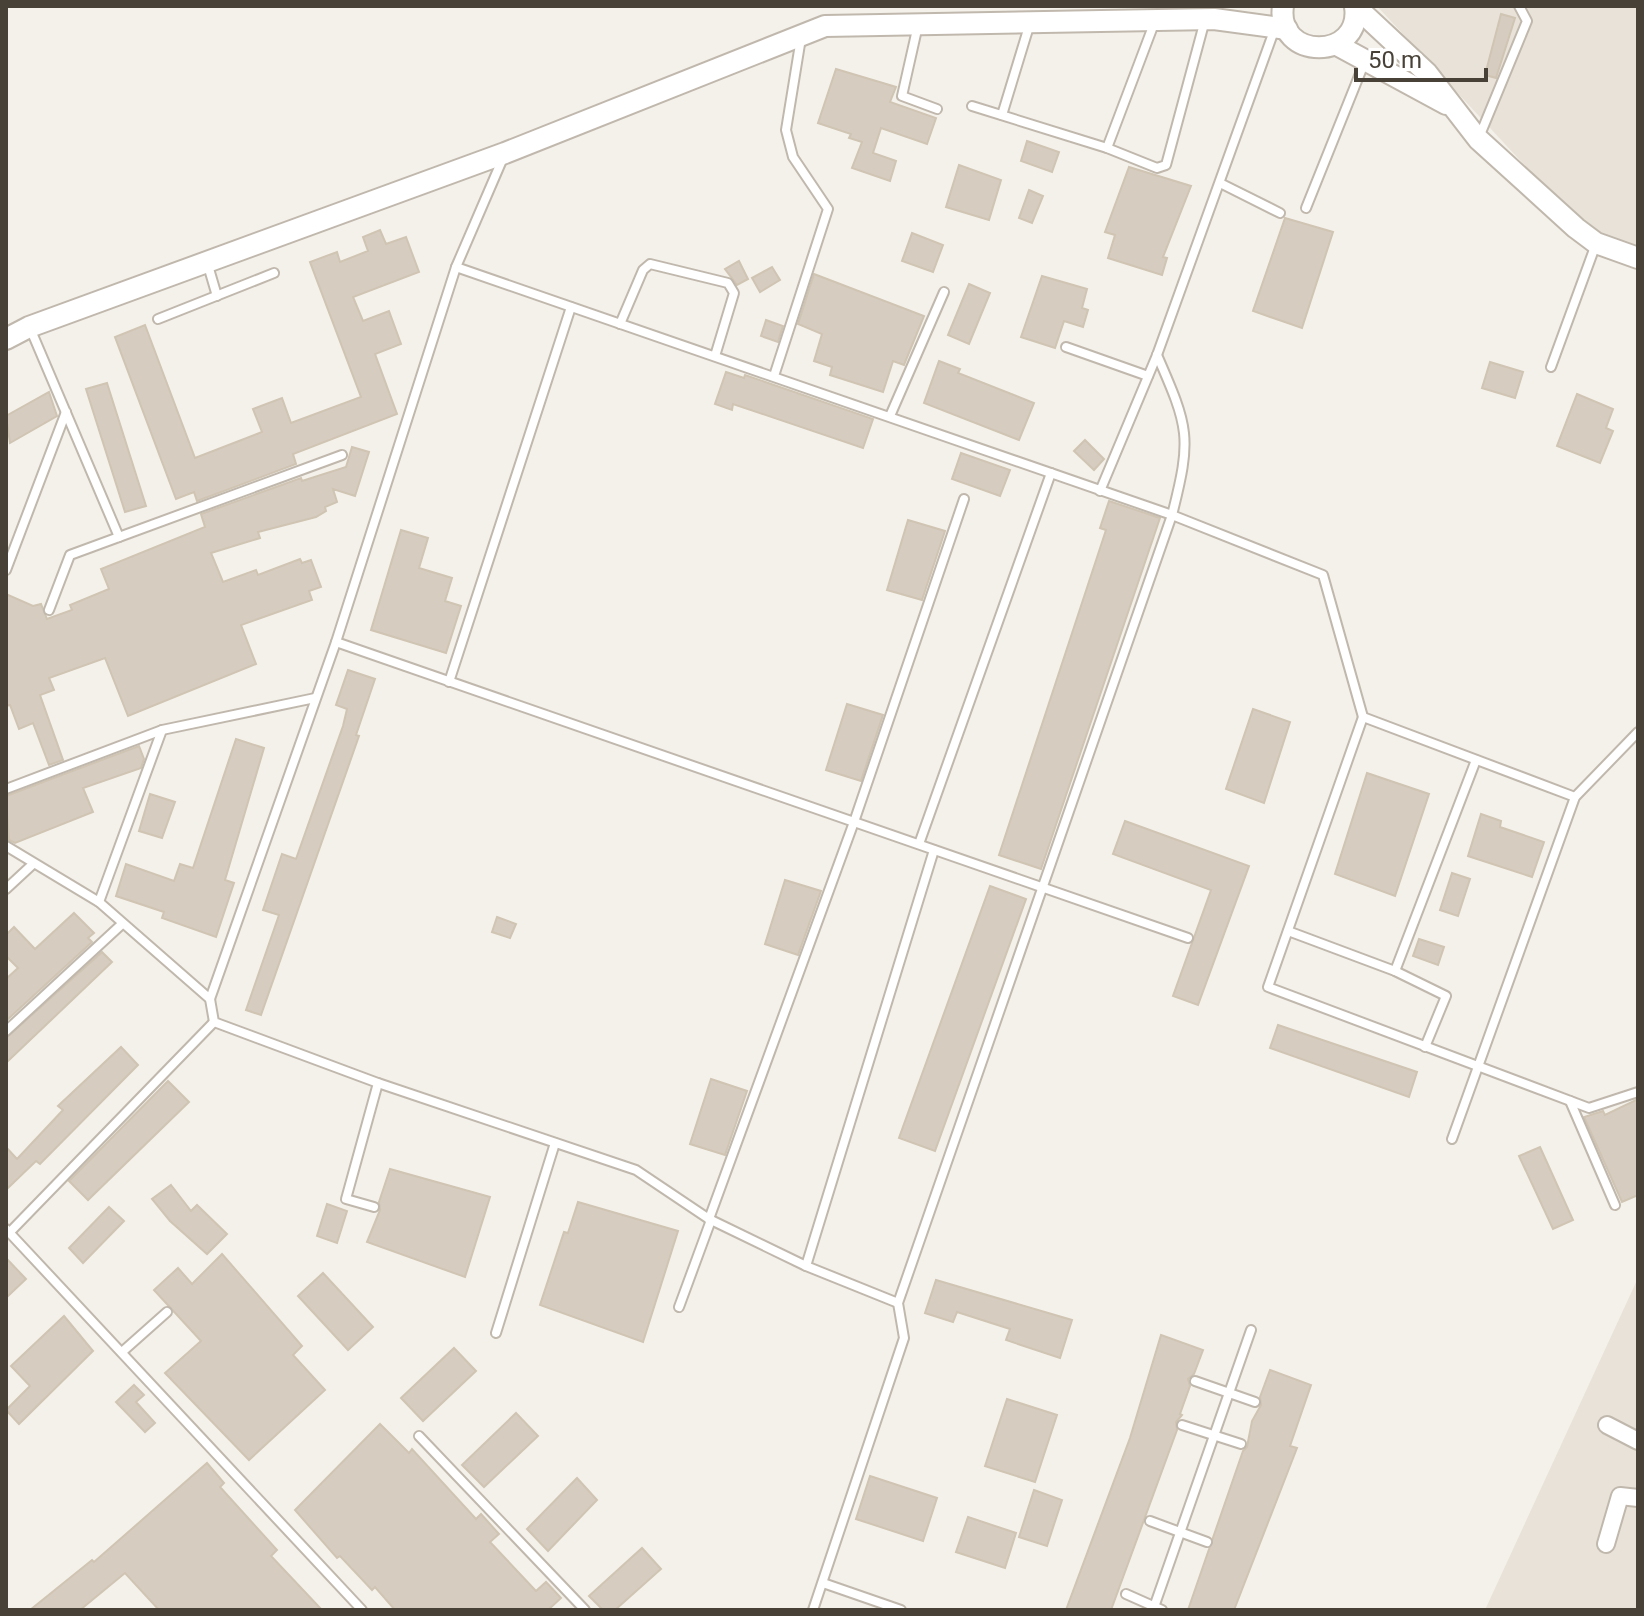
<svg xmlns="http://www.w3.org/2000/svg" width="1644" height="1616" font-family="Roboto,sans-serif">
<rect width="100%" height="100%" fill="#f4f1ea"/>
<g fill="#e8e2d8">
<path d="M1377,6H1638V257L1580,225Z"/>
<path d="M1638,1278V1610H1485Z"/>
</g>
<g fill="#d6ccc0" stroke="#d0c4b3" stroke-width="2">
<path d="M1501,14L1515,18L1496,78L1485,75Z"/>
<path d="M836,69L896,87L890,102L936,118L927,144L881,128L873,153L896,161L890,181L852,168L862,142L849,138L851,134L818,123Z"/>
<path d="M1027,141L1059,152L1052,172L1021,161Z"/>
<path d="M959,165L1001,180L989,220L946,207Z"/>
<path d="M1129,167L1191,186L1163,257L1167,258L1162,275L1108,258L1115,235L1105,232Z"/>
<path d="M1029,190L1043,196L1032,223L1019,218Z"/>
<path d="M1285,218L1333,232L1302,328L1253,311Z"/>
<path d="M380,230L386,244L406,237L419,272L353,297L363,321L389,311L401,344L375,354L397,414L293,454L296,464L197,501L194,492L176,499L115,337L145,325L195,458L262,432L253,409L282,398L291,423L361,397L310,262L337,252L340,262L368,251L363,237Z"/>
<path d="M912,233L943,245L933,272L902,261Z"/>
<path d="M739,261L748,279L737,285L725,269Z"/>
<path d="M772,267L780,280L760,292L752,278Z"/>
<path d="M814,274L924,316L904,365L893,361L883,392L830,375L832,367L814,361L822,334L798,324Z"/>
<path d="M1042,276L1087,289L1082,308L1088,310L1083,327L1064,321L1055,348L1021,337Z"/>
<path d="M969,284L990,293L969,344L948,335Z"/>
<path d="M766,320L783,326L778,342L761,336Z"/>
<path d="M939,361L960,369L958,373L1034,403L1019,440L924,403Z"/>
<path d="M1490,362L1523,372L1515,398L1482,388Z"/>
<path d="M726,372L744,378L745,375L873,419L863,448L733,404L732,410L715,404Z"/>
<path d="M107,383L146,506L125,512L86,389Z"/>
<path d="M49,392L57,416L10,443L6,416Z"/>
<path d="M1577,394L1613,409L1606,428L1613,431L1600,463L1557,446Z"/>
<path d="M1085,440L1104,459L1094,470L1074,451Z"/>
<path d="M352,447L369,452L355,496L333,489L337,502L325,507L326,511L316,517L258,532L260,538L211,553L223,582L256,570L258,575L300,559L302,563L311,560L321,587L309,591L312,600L241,625L256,664L128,716L105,658L49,678L54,690L40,695L63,760L49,765L33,723L19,729L10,705L6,706V594L33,606L41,604L47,619L72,610L70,605L109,589L101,569L205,527L201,514L301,478L302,481L346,467Z"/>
<path d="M961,453L1010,470L1000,496L952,479Z"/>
<path d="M1109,501L1160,518L1041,869L999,855L1106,530L1100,528Z"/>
<path d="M908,520L945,531L922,600L887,590Z"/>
<path d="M401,530L428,538L419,568L452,578L445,601L461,606L446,653L371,630Z"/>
<path d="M348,670L375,679L356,735L359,736L261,1015L246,1010L279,915L263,910L282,854L296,859L343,726L347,709L336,705Z"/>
<path d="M847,704L883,715L861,781L826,770Z"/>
<path d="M1253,709L1290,722L1264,803L1226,789Z"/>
<path d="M236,739L264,748L225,880L234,883L216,937L162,918L164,912L116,896L126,864L174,881L180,864L193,868Z"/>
<path d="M139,746L144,759L141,768L83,788L93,812L15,843L9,840L6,796Z"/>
<path d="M1367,773L1429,794L1395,896L1335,874Z"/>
<path d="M150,794L175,802L162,838L139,831Z"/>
<path d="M1481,814L1501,821L1500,827L1544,842L1532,877L1468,856Z"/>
<path d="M1125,821L1249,866L1198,1005L1173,996L1211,890L1113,854Z"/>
<path d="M1452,873L1470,879L1458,916L1440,910Z"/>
<path d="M785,880L821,891L798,955L765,944Z"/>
<path d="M990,886L1026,899L935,1151L899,1138Z"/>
<path d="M74,913L94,933L88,938L92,942L6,1021V979L18,968L6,956V935L14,927L35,949Z"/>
<path d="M497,917L516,924L510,938L492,932Z"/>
<path d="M1419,939L1444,947L1438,965L1413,956Z"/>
<path d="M102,952L112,962L6,1063V1038Z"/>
<path d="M1278,1025L1417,1072L1409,1097L1270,1048Z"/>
<path d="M121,1047L138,1065L40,1164L36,1161L6,1190V1147L17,1159L63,1110L58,1106Z"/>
<path d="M711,1079L747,1091L725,1155L690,1144Z"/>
<path d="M168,1081L189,1102L88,1200L69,1181Z"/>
<path d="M1638,1099V1195L1622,1202L1584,1117L1603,1111L1605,1115Z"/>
<path d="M1540,1147L1573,1220L1553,1229L1519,1156Z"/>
<path d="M390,1169L490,1197L465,1277L367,1242L380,1210L379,1202Z"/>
<path d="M171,1185L191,1211L197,1205L227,1234L207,1254L170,1221L152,1199Z"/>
<path d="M578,1202L678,1231L643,1342L540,1305L564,1232L568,1233Z"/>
<path d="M327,1204L347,1211L337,1243L317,1236Z"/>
<path d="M109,1207L124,1221L83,1263L69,1248Z"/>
<path d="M222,1254L302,1346L293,1355L325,1390L249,1460L165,1373L201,1341L154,1290L178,1268L192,1284Z"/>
<path d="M6,1258L26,1279L6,1298Z"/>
<path d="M323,1273L373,1327L348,1350L298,1296Z"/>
<path d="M936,1280L1072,1320L1060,1358L1006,1340L1010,1329L957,1312L953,1322L925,1313Z"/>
<path d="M64,1316L93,1351L19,1424L6,1410L30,1386L11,1366Z"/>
<path d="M1161,1335L1203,1350L1194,1374L1188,1379L1190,1386L1180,1414L1182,1415L1176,1422L1177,1430L1111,1610H1066L1130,1438Z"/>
<path d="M454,1348L476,1371L423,1421L401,1398Z"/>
<path d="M1270,1370L1311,1385L1290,1446L1297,1448L1234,1610H1188L1243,1451L1247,1447L1252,1421L1261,1405L1260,1397Z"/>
<path d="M134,1385L144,1395L136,1402L155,1423L145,1432L116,1402Z"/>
<path d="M1007,1399L1057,1415L1035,1482L985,1466Z"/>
<path d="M516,1413L538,1436L484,1487L462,1465Z"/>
<path d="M380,1424L409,1453L412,1449L476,1519L481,1514L499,1534L490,1542L536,1591L546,1582L561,1598L548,1610H395L375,1587L372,1590L340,1556L337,1558L295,1510Z"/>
<path d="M207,1463L224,1483L220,1487L277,1550L271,1556L322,1610H159L125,1573L80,1610H30L92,1560L94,1562Z"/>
<path d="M870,1476L937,1498L923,1541L856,1519Z"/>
<path d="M577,1478L597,1500L548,1551L527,1529Z"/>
<path d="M1034,1490L1062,1500L1047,1546L1019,1537Z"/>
<path d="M968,1517L1016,1533L1005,1568L956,1552Z"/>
<path d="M642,1548L661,1569L615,1610H603L589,1596Z"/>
</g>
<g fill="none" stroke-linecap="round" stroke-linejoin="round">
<g stroke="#c0b8ad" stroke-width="12">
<g id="service">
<path d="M918,25L902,96L937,109"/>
<path d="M972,106L1107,148L1157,168L1166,165L1205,20"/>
<path d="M1002,115L1030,23"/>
<path d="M1480,135L1527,21L1519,6"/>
<path d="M1107,148L1155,21"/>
<path d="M1220,183L1280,213"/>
<path d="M1306,208L1365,61"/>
<path d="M207,262L217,296"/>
<path d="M456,267L1172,515L1323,575L1363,717L1575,797"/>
<path d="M158,319L274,273"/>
<path d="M620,324L643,270L650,264L728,283L734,293L715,356"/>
<path d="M30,328L119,537"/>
<path d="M1066,347L1148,376"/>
<path d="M1551,367L1596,244"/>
<path d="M774,376L828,209L793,157L786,130L801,38"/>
<path d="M890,416L944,292"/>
<path d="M1100,491L1157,355L1275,28"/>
<path d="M6,570L66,412"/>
<path d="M49,610L70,555L342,455"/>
<path d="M336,642L1188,938"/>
<path d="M449,682L571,307"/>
<path d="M1363,717L1268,987L1589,1108L1638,1092"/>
<path d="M6,789L162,730L315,698"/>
<path d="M919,844L1051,473"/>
<path d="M6,846L99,902L210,999L214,1022L378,1083L636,1170L709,1219L806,1266L898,1303"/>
<path d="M6,889L33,864"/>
<path d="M99,902L162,730"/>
<path d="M1288,931L1395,971L1446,996L1425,1047"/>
<path d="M1395,971L1476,760"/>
<path d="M210,999L336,642L456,267L503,158"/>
<path d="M6,1031L122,924"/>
<path d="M1570,1101L1615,1205"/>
<path d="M1452,1139L1575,797L1638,732"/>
<path d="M374,1207L346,1199L378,1083"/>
<path d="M709,1219L854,822L964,499"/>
<path d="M6,1229L362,1610"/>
<path d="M9,1233L214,1022"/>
<path d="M806,1266L934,850"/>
<path d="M679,1307L711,1220"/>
<path d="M496,1333L555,1143"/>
<path d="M122,1352L167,1312"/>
<path d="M1195,1381L1255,1402"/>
<path d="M1182,1425L1241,1444"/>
<path d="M419,1436L585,1610"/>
<path d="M1150,1521L1207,1542"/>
<path d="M823,1583L901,1610"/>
<path d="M1126,1594L1162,1610"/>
<path d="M813,1610L904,1338L898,1303L1172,515C1192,437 1189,428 1157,355"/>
<path d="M1153,1610L1251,1330"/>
</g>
</g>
<g stroke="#c0b8ad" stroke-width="20">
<g id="minor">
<path d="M1607,1425L1638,1441"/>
<path d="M1606,1544L1620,1496L1638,1498"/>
</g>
</g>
<g stroke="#c0b8ad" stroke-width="24">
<g id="tertiary">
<path d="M1283,6C1275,61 1363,61 1355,6"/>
<path d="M1355,6L1427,73L1478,139L1576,228L1596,243L1638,258"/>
<path d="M1337,45L1446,104"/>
<path d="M6,339L29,327L505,153L825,26L1214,19L1287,29"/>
</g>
</g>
<use href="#service" stroke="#fff" stroke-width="8"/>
<use href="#minor" stroke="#fff" stroke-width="16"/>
<use href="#tertiary" stroke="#fff" stroke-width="20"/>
</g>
<rect width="1644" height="1616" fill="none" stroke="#484138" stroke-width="16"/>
<path d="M1356 68v12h130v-12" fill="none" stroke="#484138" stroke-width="4"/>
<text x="1368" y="68" font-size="24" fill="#484138" stroke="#ffffff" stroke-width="6" paint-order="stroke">50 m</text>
</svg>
